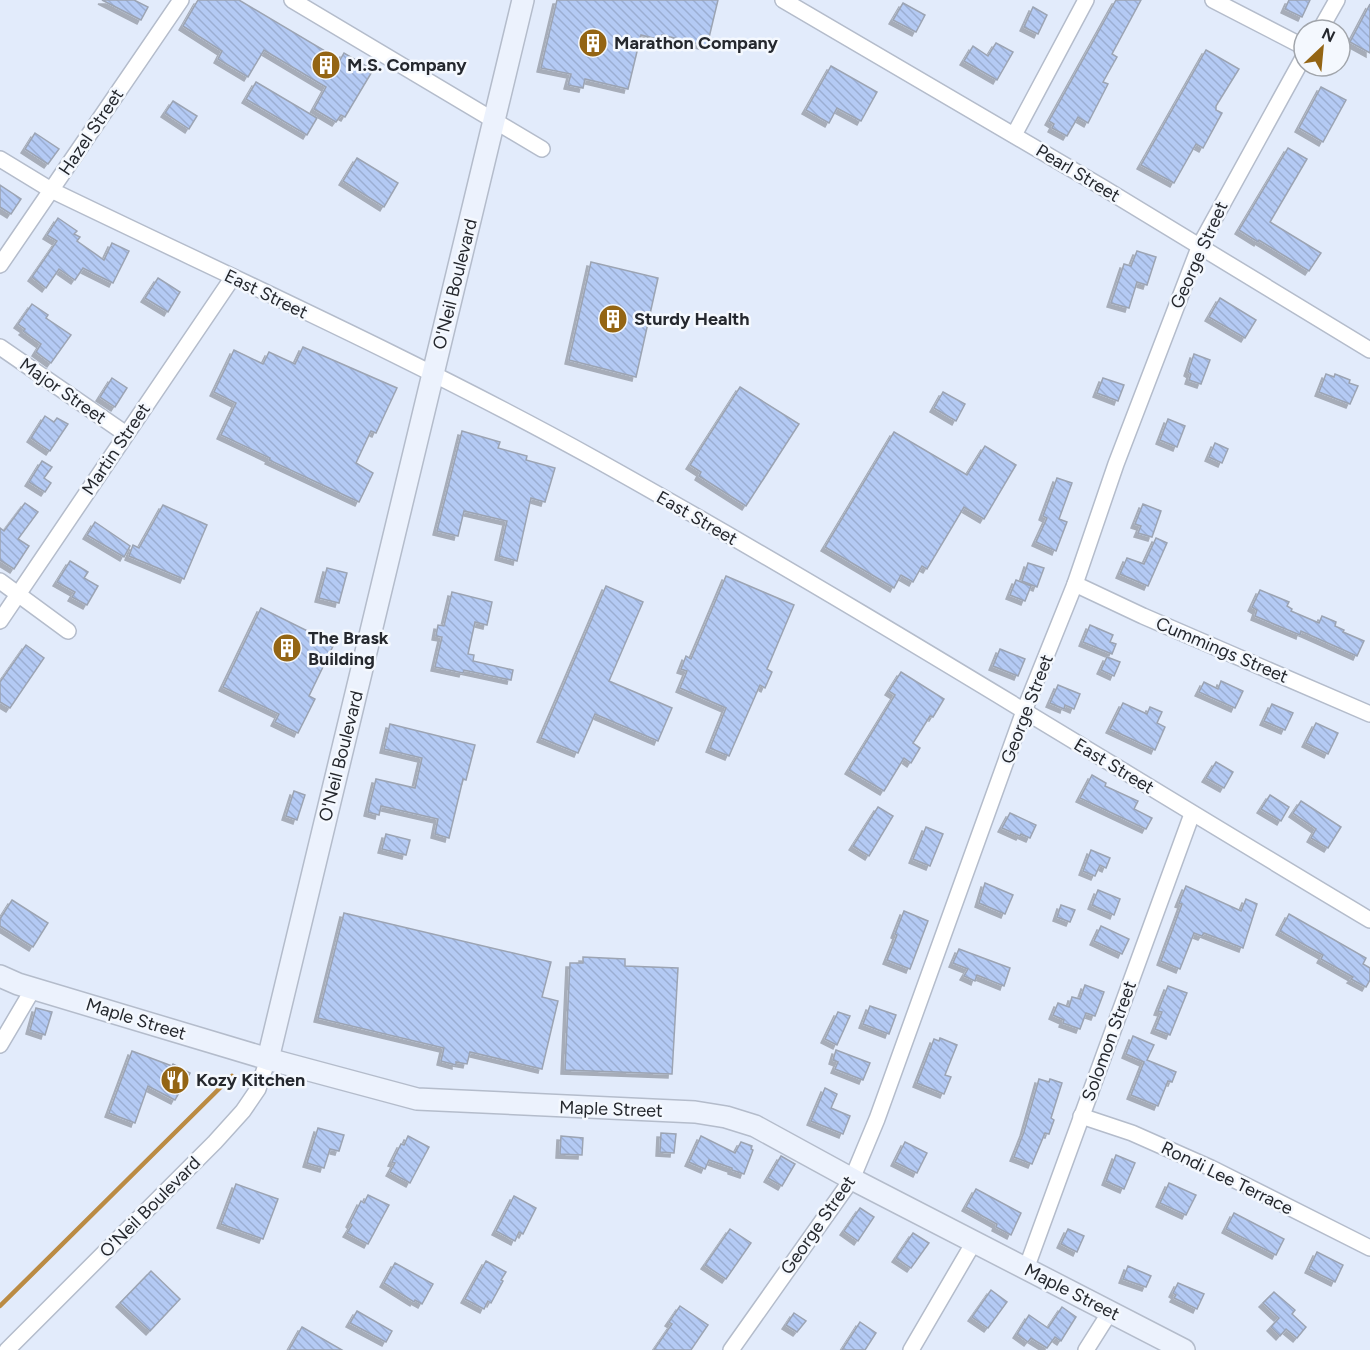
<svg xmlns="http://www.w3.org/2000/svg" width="1370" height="1350" font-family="Figtree,sans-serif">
<defs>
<pattern id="building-back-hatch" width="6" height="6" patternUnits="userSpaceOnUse" patternTransform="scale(1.5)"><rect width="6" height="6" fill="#b4caf4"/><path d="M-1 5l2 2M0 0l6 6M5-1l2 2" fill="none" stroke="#9baed2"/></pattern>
<filter id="shadow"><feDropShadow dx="-4" dy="4" stdDeviation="0" flood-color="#0004"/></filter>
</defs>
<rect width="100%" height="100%" fill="#e2ebfb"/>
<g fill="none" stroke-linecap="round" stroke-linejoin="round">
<path stroke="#bb8b43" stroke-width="4.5" d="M0,1306L232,1076"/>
</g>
<g fill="url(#building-back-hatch)" stroke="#9ca4b3" stroke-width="1.5" filter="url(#shadow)">
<path d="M102,0H134L148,7L141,20Z"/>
<path d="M198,0H239L340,60L344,53L373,70L345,117L341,115L336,122L314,109L326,87L264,50L248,77L218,59L222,51L183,26Z"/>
<path d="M557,0H718L707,46L662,35L661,40L641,35L628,89L585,79L583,88L568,85L571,74L541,68Z"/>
<path d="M1116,0H1141L1112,54L1117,57L1103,82L1108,84L1088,123L1078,117L1067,136L1052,128L1054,124L1049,121Z"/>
<path d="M1289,0H1310L1302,17L1285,9Z"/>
<path d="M903,3L925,15L916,32L893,20Z"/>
<path d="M1370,4V53L1350,42Z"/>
<path d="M1033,7L1047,15L1038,34L1024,27Z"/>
<path d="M996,43L1013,52L997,80L964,61L973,46L988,56Z"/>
<path d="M1206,50L1239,69L1216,106V110L1222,113L1203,148L1196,144L1174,183L1141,165Z"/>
<path d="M831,66L877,92L861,121L837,108L829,123L806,110Z"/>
<path d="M256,82L317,118L307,135L246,99Z"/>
<path d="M1321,87L1346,100L1323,142L1299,128Z"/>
<path d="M173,101L197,116L189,129L165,113Z"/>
<path d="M35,133L59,149L48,164L25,149Z"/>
<path d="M1288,148L1307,159L1270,222L1321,253L1309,271L1259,240L1258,242L1239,230Z"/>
<path d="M357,158L398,183L384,207L343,181Z"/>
<path d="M0,185L21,199L11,214L0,207Z"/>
<path d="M58,218L77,231L74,234L80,237L77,241L104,260L112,243L129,251L113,283L83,268L75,280L59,269L46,288L32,277L57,241L47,235Z"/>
<path d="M1137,251L1156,257L1147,285L1137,282L1129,308L1111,303L1124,264L1131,266Z"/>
<path d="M591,262L658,278L636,377L569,360Z"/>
<path d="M158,278L180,292L168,312L145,298Z"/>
<path d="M1220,298L1256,320L1245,338L1209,317Z"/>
<path d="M32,304L48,315L46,318L71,335L51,363L36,352L41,344L23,331L25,329L18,324Z"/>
<path d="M303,347L397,388L376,433L371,431L356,463L373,473L359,502L269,460L270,458L221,435L236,403L214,392L234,350L263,364L269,352L295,364Z"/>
<path d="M1194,354L1210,360L1201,384L1189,380L1191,374L1188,372Z"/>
<path d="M1326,374L1334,377L1335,374L1350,380L1349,383L1358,386L1350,404L1319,392Z"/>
<path d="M112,378L127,388L115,407L100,397Z"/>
<path d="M1103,378L1124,385L1118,401L1097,393Z"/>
<path d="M740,387L799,424L746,506L699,476L701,472L690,465Z"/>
<path d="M943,392L965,404L956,421L934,408Z"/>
<path d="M45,416L54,422L57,418L68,424L50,451L31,438Z"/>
<path d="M1168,419L1185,426L1177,447L1160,440Z"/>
<path d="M462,431L500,442L498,448L527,456L526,460L555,468L545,502L531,498L517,561L499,556L507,521L464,511L458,536L437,531Z"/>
<path d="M894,432L967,475L985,446L1016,465L984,519L964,507L927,569L922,566L913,582L901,575L894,588L825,547Z"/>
<path d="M1215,443L1228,449L1222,463L1209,457Z"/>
<path d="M42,461L52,467L44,478L51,483L45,492L29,482Z"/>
<path d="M1057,478L1072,483L1059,519L1067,522L1056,551L1036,542L1047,518L1043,516Z"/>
<path d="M25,503L38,512L18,539L29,546L14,569L0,560V528L4,531Z"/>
<path d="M1143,504L1161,511L1152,537L1138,533L1141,526L1135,524Z"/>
<path d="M163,505L207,525L184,579L129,556L133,545L139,548Z"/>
<path d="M95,522L130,546L124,557L87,535Z"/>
<path d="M1156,538L1167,543L1148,586L1120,574L1127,558L1144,564Z"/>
<path d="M70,561L88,572L84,578L98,586L87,605L72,597L75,592L57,582Z"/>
<path d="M1028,563L1044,568L1037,587L1022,581Z"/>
<path d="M327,568L347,573L339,603L319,598Z"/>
<path d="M726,576L794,605L767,669L772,672L765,688L760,685L729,756L710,748L726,708L680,688L687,671L681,669L686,656L691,659Z"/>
<path d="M1016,580L1031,586L1025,601L1010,595Z"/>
<path d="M606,586L643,602L609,681L672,708L658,741L595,714L578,753L541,738Z"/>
<path d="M1260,590L1289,602L1287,606L1292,609L1291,611L1319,623L1322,616L1336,622L1335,626L1344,630L1343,632L1364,641L1357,656L1301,631L1300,635L1255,616L1257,610L1252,607Z"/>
<path d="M452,592L492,602L487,625L475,622L468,654L474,655L473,661L513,670L511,680L464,670L463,673L435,667L442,637L436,636L438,625L444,626Z"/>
<path d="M261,608L334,644L309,696L315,699L298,733L275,722L279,714L223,687Z"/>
<path d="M1090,625L1113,635L1110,642L1116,644L1112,654L1083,642Z"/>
<path d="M26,645L44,658L10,708L0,702V682Z"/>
<path d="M1000,649L1025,659L1018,676L993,666Z"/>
<path d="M1107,657L1120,662L1114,676L1101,670Z"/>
<path d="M901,672L944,699L933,717L930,716L913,743L920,748L911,763L904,758L884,791L849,770L895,695L889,691Z"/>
<path d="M1221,681L1243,691L1235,708L1199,692L1204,682L1218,689Z"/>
<path d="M1058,685L1080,694L1074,709L1065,705L1064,709L1050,703Z"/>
<path d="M1123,703L1147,714L1150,707L1162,712L1157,723L1165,727L1155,750L1110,729Z"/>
<path d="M1272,704L1293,713L1285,730L1264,721Z"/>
<path d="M1316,723L1338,733L1328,754L1306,743Z"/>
<path d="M390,724L475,745L466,780L463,779L449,838L435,834L438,819L381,806L379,815L368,812L376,779L415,788L422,758L384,749Z"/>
<path d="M1216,762L1233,772L1224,788L1206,778Z"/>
<path d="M1092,775L1106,783L1105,786L1138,801L1134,809L1152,818L1146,829L1080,798Z"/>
<path d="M294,791L305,795L297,820L286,816Z"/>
<path d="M1270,795L1289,807L1281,821L1261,809Z"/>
<path d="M1301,801L1341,827L1328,848L1311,838L1316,829L1293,813Z"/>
<path d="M878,807L893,816L869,856L853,846Z"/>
<path d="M1010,813L1036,825L1030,838L1021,834L1020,836L1002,828Z"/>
<path d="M926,827L943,834L930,866L913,859Z"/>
<path d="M386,834L410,840L406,855L382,849Z"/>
<path d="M1091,850L1110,858L1106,868L1100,865L1095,876L1083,871Z"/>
<path d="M985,883L1013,895L1005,914L979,903Z"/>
<path d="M1186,886L1241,911L1246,899L1257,904L1243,948L1204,933L1202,936L1194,933L1180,969L1161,961L1182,904L1179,903Z"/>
<path d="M1098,890L1120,899L1114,915L1092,905Z"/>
<path d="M12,900L48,923L33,947L0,926V919Z"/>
<path d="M1061,905L1075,910L1070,922L1057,917Z"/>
<path d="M904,911L928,921L910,969L887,960L897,935L895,934Z"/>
<path d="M344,913L551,962L542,997L558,1001L542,1069L470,1052L467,1064L456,1062V1065L441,1061L444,1048L318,1018Z"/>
<path d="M1289,914L1366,958L1363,964L1370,968V980L1366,987L1351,979L1353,977L1321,959L1323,955L1280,931Z"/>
<path d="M1101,926L1129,939L1122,954L1094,941Z"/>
<path d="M959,949L1010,968L1004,986L977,975L975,981L964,976L968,969L953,963Z"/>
<path d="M583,957L625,959V966L678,968L672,1074L565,1070L570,963H583Z"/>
<path d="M1085,985L1104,992L1095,1016L1086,1013L1080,1029L1063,1023L1064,1020L1053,1015L1058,1003L1069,1007L1072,997L1080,999Z"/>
<path d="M1168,986L1187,993L1170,1035L1155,1029L1162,1012L1158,1011Z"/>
<path d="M870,1006L896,1015L889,1034L863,1024Z"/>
<path d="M36,1008L52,1012L45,1035L30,1030Z"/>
<path d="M838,1012L850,1016L837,1045L825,1039Z"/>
<path d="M1133,1036L1154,1045L1147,1060L1176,1072L1172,1082L1168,1081L1158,1106L1131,1095L1144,1062L1126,1054Z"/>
<path d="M940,1038L957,1045L945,1075L951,1077L944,1094L917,1083L934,1039L939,1041Z"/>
<path d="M836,1050L870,1063L863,1080L835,1069L838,1062L833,1060Z"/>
<path d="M132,1051L172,1066L173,1064L190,1073L175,1100L148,1086L135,1123L109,1113Z"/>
<path d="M1039,1079L1049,1082L1050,1079L1062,1083L1051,1118L1054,1120L1049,1134L1045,1133L1032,1164L1014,1157L1024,1132Z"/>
<path d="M825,1088L837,1094L831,1108L850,1116L843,1134L811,1121Z"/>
<path d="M318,1128L344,1135L339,1151L330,1149L324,1168L307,1163Z"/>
<path d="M661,1133L676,1134L674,1153L660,1152Z"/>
<path d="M408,1136L429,1147L410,1183L390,1172L395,1163L392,1162L401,1144L404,1145Z"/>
<path d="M561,1136L583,1138L582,1155L560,1154Z"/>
<path d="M701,1136L735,1153L741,1142L752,1146L751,1149L753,1150L744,1174L732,1170V1168L709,1160L705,1169L689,1162Z"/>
<path d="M905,1142L927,1153L917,1173L895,1162Z"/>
<path d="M1116,1155L1135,1163L1124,1189L1106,1181Z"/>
<path d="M781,1156L795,1164L782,1186L768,1178Z"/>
<path d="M1169,1183L1196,1195L1186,1215L1160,1203Z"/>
<path d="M236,1184L278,1199L263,1239L221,1224Z"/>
<path d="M976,1189L1021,1213L1011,1235L996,1227L997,1224L966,1207Z"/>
<path d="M368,1195L389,1205L368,1244L347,1233L352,1225L350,1223L361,1201L364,1203Z"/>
<path d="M514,1196L536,1208L523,1234L519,1232L515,1241L496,1231Z"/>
<path d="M860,1208L874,1217L858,1241L844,1231Z"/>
<path d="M1234,1213L1284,1239L1276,1255L1226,1229Z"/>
<path d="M730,1229L751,1243L726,1279L705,1265Z"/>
<path d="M1068,1229L1084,1236L1077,1252L1061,1244Z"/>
<path d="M913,1233L929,1243L911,1268L896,1258Z"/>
<path d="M1317,1252L1343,1265L1335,1282L1309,1269Z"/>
<path d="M486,1261L506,1272L501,1280L503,1281L491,1303L488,1301L484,1309L465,1299Z"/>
<path d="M395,1263L433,1284L422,1304L415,1300L414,1302L384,1283Z"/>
<path d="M1128,1266L1151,1276L1146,1287L1123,1279Z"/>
<path d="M151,1271L180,1299L150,1331L120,1303Z"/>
<path d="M1178,1283L1204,1294L1197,1309L1174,1298L1176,1295L1173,1293Z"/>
<path d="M991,1290L1007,1302L988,1328L972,1317Z"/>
<path d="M1274,1292L1295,1310L1292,1314L1306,1327L1297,1338L1286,1329L1280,1336L1271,1327L1279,1318L1263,1303Z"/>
<path d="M680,1306L708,1325L691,1350H654L672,1324L669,1322Z"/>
<path d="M1062,1307L1076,1317L1061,1341L1055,1337L1047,1348L1031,1338L1028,1342L1017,1334L1029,1315L1048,1328Z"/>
<path d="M357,1311L392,1331L386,1342L350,1323Z"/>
<path d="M794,1313L806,1321L797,1332L786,1325Z"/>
<path d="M860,1322L876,1333L865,1350H842Z"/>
<path d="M302,1327L342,1350H289Z"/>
</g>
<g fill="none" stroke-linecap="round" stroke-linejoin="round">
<g stroke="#b4bccb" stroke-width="18">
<g id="street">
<path d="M292,0L542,149"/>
<path d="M783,0L1102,187L1370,350"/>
<path d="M1213,0L1304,47"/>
<path d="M1320,30L1337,0"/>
<path d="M1014,135L1086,0"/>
<path d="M0,159L51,190C233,278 418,361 595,459C857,605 1112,766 1370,920"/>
<path d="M0,265L181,0"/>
<path d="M0,347L126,434"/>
<path d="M0,581L68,631"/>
<path d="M1075,584L1143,616L1370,714"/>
<path d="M0,621L233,277"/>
<path d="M0,1045L33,989"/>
<path d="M1081,1116L1132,1133L1211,1168L1370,1248"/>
<path d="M1026,1269L1192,814"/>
<path d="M7,1350L215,1142L243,1111L258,1089L268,1059"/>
<path d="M731,1350L852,1179L877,1119L1024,711L1075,584L1116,464L1200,245L1304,56"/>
<path d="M911,1350L974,1242"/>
<path d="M1086,1350L1110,1312"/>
</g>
</g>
<g stroke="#b4bccb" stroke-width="24">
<g id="secondary">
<path d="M0,976L18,984L268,1059L417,1099L695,1112L726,1117L755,1126L852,1179L1184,1350"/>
<path d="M268,1059L523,0"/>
</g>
</g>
<use href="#street" stroke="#fff" stroke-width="15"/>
<use href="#secondary" stroke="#ecf2fd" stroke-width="21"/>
</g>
<defs>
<g id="building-disc" transform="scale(1.5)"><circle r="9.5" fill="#946514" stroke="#f4f8fe"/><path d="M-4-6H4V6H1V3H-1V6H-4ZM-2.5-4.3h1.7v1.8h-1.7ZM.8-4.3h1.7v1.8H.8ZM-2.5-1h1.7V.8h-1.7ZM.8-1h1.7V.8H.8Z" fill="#fff"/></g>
<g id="restaurant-disc" transform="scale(1.5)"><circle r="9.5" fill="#946514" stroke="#f4f8fe"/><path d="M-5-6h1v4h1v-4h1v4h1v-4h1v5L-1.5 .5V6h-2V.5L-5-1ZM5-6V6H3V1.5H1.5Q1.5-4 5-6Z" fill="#fff"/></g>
</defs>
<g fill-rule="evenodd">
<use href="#building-disc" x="593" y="43"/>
<use href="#building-disc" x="326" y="65"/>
<use href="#building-disc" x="613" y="319"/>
<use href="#building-disc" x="287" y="648"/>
<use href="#restaurant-disc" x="175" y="1080"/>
</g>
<g text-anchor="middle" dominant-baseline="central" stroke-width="5" stroke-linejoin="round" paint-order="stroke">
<g font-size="18" font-weight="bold" fill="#25282e" stroke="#f4f8fe" text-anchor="start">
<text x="614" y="43">Marathon Company</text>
<text x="347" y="65">M.S. Company</text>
<text x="634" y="319">Sturdy Health</text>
<text x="308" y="638">The Brask<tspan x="308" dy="21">Building</tspan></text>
<text x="196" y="1080">Kozy Kitchen</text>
</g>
<g font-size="18" fill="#25282e" stroke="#f4f8fe">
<text transform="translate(91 132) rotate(-56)">Hazel Street</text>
<text transform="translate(1078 173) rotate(31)">Pearl Street</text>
<text transform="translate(1199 255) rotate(-66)">George Street</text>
<text transform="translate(455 284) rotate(-76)">O'Neil Boulevard</text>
<text transform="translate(266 294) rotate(26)">East Street</text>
<text transform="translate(63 391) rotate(35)">Major Street</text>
<text transform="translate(116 449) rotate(-56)">Martin Street</text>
<text transform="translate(697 518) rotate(30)">East Street</text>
<text transform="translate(1222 650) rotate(23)">Cummings Street</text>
<text transform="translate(1027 709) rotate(-69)">George Street</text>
<text transform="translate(341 756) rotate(-76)">O'Neil Boulevard</text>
<text transform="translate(1114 766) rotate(31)">East Street</text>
<text transform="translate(136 1019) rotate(17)">Maple Street</text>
<text transform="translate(1109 1041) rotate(-70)">Solomon Street</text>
<text transform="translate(611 1109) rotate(2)">Maple Street</text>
<text transform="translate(1227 1178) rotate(26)">Rondi Lee Terrace</text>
<text transform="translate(150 1207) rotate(-45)">O'Neil Boulevard</text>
<text transform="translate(818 1225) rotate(-55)">George Street</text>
<text transform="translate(1072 1292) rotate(27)">Maple Street</text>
</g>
</g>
<g transform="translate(1322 48) rotate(26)"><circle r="28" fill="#f4f8fe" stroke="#a1a5ab" stroke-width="1.5"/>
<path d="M0-4.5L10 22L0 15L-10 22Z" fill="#946514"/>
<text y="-9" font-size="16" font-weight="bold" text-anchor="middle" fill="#25282e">N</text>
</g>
</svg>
